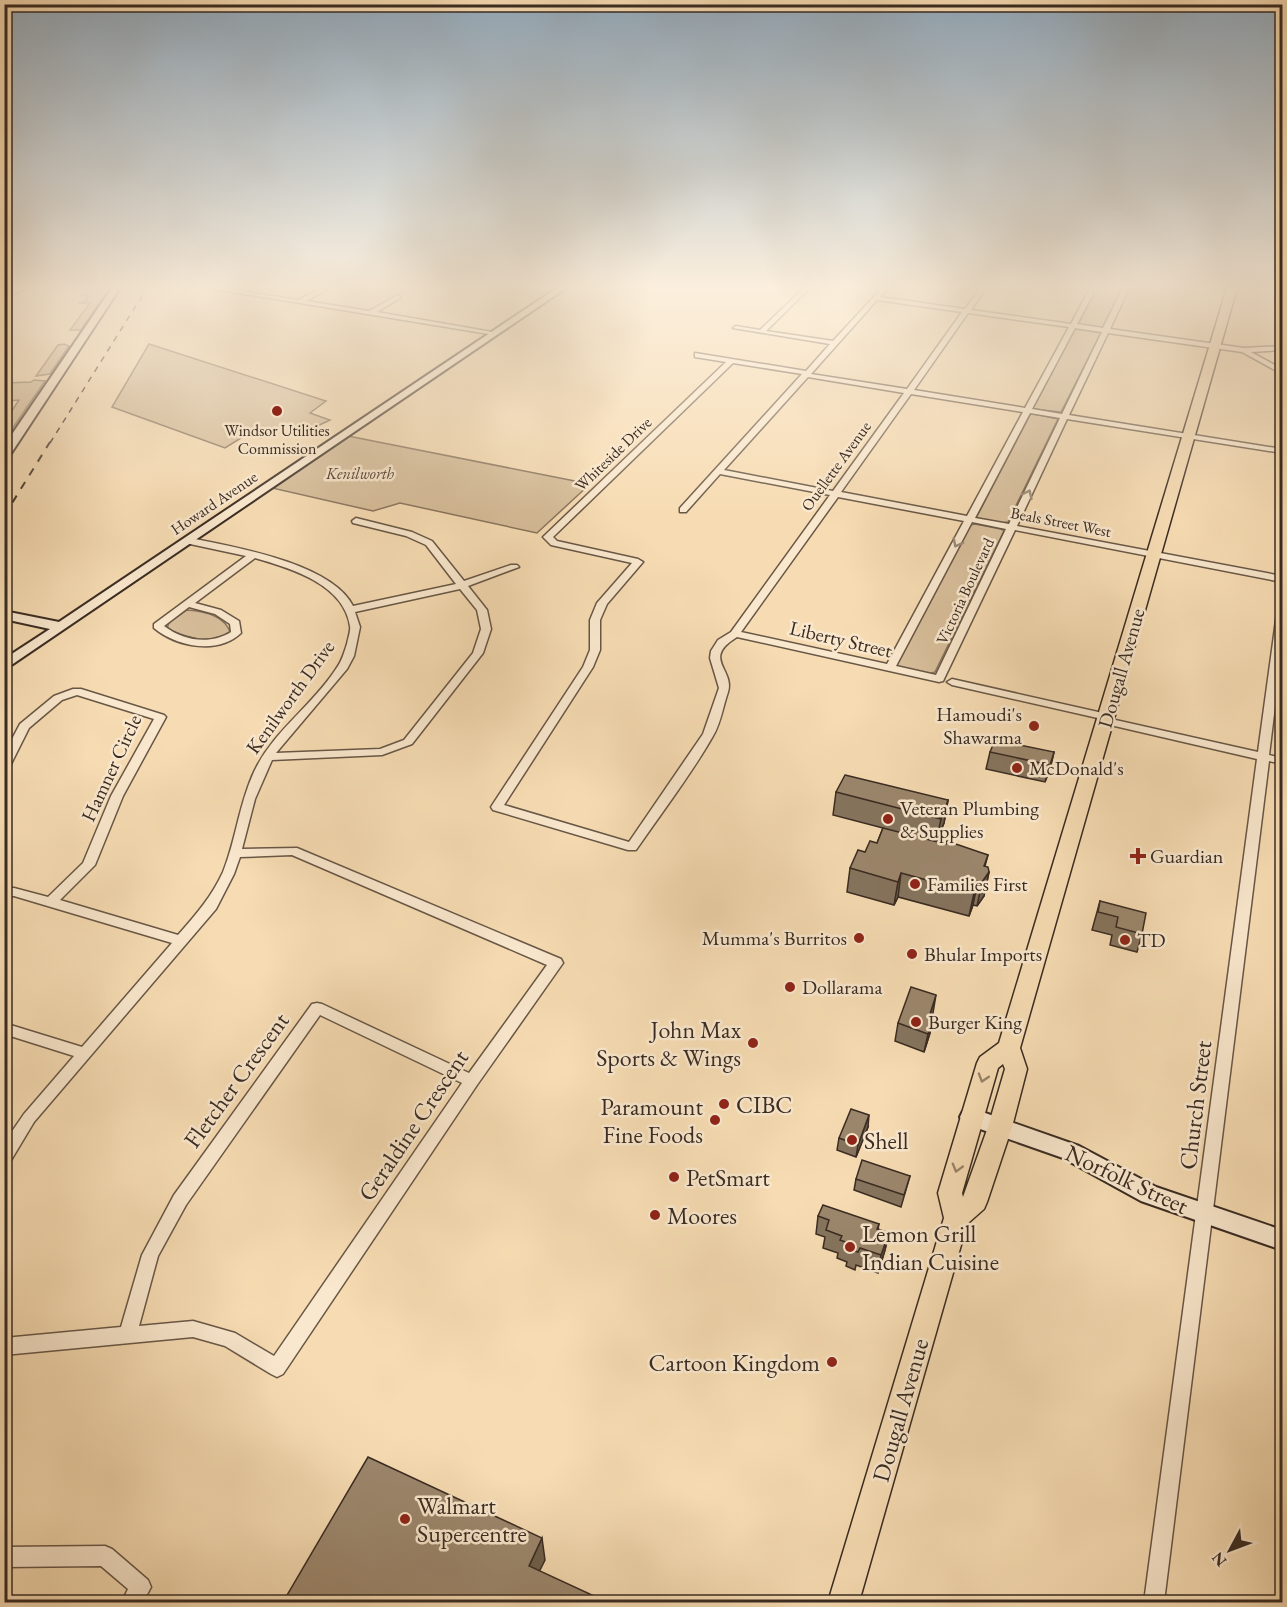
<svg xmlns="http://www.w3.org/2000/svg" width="1287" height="1607" font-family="'EB Garamond',serif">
<rect width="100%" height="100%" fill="#f7dcb3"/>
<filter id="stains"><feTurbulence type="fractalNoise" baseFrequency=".00333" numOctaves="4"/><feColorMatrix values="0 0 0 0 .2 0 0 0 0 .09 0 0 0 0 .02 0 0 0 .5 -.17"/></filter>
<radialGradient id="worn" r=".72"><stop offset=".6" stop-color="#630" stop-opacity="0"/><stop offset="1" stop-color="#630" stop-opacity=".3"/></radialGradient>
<g fill="#d7be9a" stroke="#88745e" stroke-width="1.5">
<path d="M94,288H110L81,330H70L90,303H78L84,302L88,296H82L85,293H91Z"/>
<path d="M1097,288H1122L1103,328L1078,325Z"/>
<path d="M1074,329L1101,333L1061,412L1033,409L1032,408Z"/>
<path d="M64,344L69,346L50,374L36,376L58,345Z"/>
<path d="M149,344L326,401L310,413L330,420L307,431L291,424L261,438L249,433L225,448L112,407Z"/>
<path d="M34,380L45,381L10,432L5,435V421L19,400L5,401V383L31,382Z"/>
<path d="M1031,413L1058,419L1008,522L1002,523L976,518Z"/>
<path d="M348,436L590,484L537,533L400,503L373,511L272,488Z"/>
<path d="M975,524L1001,529L1004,531L935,672L929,674L899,668L896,663L970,525Z"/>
<path d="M187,610C203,611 224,615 230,632C215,648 184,636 167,629L169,622Z"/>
</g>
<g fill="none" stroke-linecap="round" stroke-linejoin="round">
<g stroke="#685746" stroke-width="3">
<g id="street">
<path d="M6,288H20L21,289L18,291Z"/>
<path d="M208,288H221L298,300L322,288H329L306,301L369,311L398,295L400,296V298L377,312L498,333L495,335Z"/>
<path d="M804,288H810L766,331L833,341L882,288H888L880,297L965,309L980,288H986L971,310L1071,324L1090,288H1096L1077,324L1103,328L1123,288H1129L1110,329L1244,348L1282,346V350L1251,352L1282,369V374L1242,352L1108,333L1069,415L1282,449V453L1067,419L1017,526L1282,576V582L1015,530L943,681L939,682L737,637C701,659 735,669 728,692C723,706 721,723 713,736C691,775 662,812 636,850H628L493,810L491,807L583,667L590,650V620L597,603L632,563L551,545L543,537L726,362L695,357V353L806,371L830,344L733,328L736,326L760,330ZM877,300L962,312L907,389L811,374ZM968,313L1069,327L1025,408L914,390ZM1075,328L1102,332L1062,414L1032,409ZM733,363L802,374L680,508V512H686L720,474L830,495L731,632L718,640L711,651L710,658L719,688L703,734L629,842L504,805L593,667L600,650V620L607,604L643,562L638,559L557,541L553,537ZM808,377L904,393L833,491L724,470ZM911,394L1023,412L967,516L841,492ZM1030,413L1060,418L1009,524L975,518ZM838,497L964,521L887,664L741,632ZM972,522L1006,529L936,675L896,666Z"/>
<path d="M356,518L412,532L432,541L464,581L511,565H517L519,567L468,586L487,610L491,629L483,653L412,744L382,755L272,760L255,799L242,849L297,848L561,959L563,963L477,1085L283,1374L277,1377L271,1374L225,1346L193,1337L4,1355V1338L121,1327L142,1255L174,1195L312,1004L317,1003L322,1004L469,1073L547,965L292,855L240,857L234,874L216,909L34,1122L10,1162L4,1163V1143L24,1114L74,1056L4,1034V1023L82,1047L172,943L14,896H4V888H14L48,897L83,863L111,796L154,719L77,695L62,700L29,728L10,766L4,769V754L20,724L54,696L73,689H81L164,715L166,717L123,796L95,865L60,900L178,935C196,915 212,896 223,872C236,840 239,804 254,772C273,731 312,706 336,669C342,661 344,653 347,644C348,638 351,631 350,626C344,584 290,568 255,558L195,603L221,610L239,621L241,633C218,655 177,647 154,628V624L246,556L190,544L185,541L190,538C234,547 331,563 353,606L456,584L426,545L406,536L353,523L352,521ZM460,589L477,610L481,629L473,653L404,740L380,749L276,753L347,669L354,656L360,627L355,612ZM189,607L215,614L230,624L231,632C210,645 184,641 164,626ZM320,1015L462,1083L274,1356L235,1333L193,1321L139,1326L158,1256L186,1205Z"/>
<path d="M1282,610V649L1269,755L1282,758V764L1269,761L1164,1602H1144L1257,759L1106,724L1102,723V719L952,685L947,682L952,679L1107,714L1111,715V719L1258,752L1277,613Z"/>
<path d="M105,1546L112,1549L148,1580L151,1587L143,1602H122L128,1589L101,1566L4,1567V1547Z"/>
</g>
</g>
<g stroke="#392b22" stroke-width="4">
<g id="secondary">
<path d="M15,288H26L4,298V292Z"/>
<path d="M112,288H120L10,455L4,458V446Z"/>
<path d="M557,288H566L4,670V659L50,629L4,619V611L59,622Z"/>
<path d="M971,1108L1079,1146L1156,1187L1282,1230V1250L1141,1201L1063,1158L963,1123L960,1117L963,1111Z"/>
</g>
</g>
<g stroke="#392b22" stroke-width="3">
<path id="primary" d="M1227,288H1237L1020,1048L1027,1069L1012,1127L987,1202L984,1209L967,1224L859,1602H828L944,1218L938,1193L977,1063L980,1057L999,1043ZM1003,1064L1005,1069L988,1127L963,1197L962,1193L998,1068Z"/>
</g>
<use href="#street" fill="#fae8ce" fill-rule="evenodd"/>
<use href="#secondary" fill="#fae8ce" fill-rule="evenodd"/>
<use href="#primary" fill="#f7dcb3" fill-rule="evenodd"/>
<path stroke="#392b22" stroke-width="1.5" stroke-dasharray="6 6" stroke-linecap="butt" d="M50,443L147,288"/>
<path stroke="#392b22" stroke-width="2" stroke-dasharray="8 8" stroke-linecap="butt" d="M4,516L50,442"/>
</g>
<g fill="#86745e" stroke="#392b22" stroke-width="1.5">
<path d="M990,752H1054L1050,769L1045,782L986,769Z"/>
<path d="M836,792L948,800L944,823L936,842L988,855L985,866L989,872L984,896L977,906L973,905L969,916L898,897L894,905L847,892L850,868L865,852L877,843L883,828L833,815Z"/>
<path d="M1100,901L1142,934L1137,952L1110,945L1112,935L1092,930Z"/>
<path d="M932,1014L930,1033L924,1052L895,1041L898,1023Z"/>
<path d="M868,1127L856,1157L837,1150L839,1138Z"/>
<path d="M910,1176L901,1207L854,1190L856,1179Z"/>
<path d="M818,1216L879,1224L878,1229L889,1233L885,1250L878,1273L856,1265L855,1270L846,1266L847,1262L837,1258L838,1253L823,1248L825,1237L816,1234Z"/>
</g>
<g fill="#6d5e4c" stroke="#392b22" stroke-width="1.5">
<path d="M1054,752L1050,769L1045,782L1050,765Z"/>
<path d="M948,800L944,823L936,842L941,819Z"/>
<path d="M989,872L984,896L977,906L982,882Z"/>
<path d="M901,873L898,897L894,905L898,882Z"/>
<path d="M978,881L973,905L969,916L974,893Z"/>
<path d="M936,995L933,1013L927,1031L930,1014Z"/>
<path d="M934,1015L930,1033L924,1052L928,1034Z"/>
<path d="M869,1115L868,1127L856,1157L858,1145Z"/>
<path d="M889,1233L885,1250L878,1273L881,1255Z"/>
<path d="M542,1538L545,1560L532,1586L529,1566Z"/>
</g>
<g fill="#9c876d" stroke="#392b22" stroke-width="1.5">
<path d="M995,740L1054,752L1050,765L990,752Z"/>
<path d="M845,775L948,800L941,819L836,792Z"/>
<path d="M883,828L946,844L947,841L988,855L984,866L988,867L989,872L982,882L978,881L974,893L901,873L898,882L850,868L858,850L865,852L870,841L877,843Z"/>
<path d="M1100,901L1146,913L1142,934L1116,927L1118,917L1098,912Z"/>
<path d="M911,987L936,995L930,1014L934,1015L928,1034L898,1023Z"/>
<path d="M851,1109L869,1115L858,1145L839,1138Z"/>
<path d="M862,1160L910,1176L904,1195L856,1179Z"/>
<path d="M823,1205L879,1224L877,1229L889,1233L881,1255L860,1248L858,1252L849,1249L851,1244L840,1240L842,1236L826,1230L829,1220L818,1216Z"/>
<path d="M368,1457L542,1538L529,1566L607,1602H283Z"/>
</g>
<defs><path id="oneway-chevron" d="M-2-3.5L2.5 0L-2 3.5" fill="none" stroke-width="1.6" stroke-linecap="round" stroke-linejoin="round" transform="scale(1.5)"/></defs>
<g stroke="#9a8a78">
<use href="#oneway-chevron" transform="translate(1028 494) rotate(-65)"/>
<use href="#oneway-chevron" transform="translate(957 543) rotate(118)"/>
</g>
<g stroke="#98846a">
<use href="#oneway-chevron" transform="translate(983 1078) rotate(107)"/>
<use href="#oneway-chevron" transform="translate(957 1168) rotate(106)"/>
</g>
<linearGradient id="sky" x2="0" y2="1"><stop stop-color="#94acbf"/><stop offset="0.56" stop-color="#fbefdd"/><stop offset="1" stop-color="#fbefdd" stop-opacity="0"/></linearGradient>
<rect width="1287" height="513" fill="url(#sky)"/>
<g fill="#8f2418" stroke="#fae8ce" stroke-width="2">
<circle cx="277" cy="411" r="6"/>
<circle cx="1034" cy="726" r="6"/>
<circle cx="1017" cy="768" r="6"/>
<circle cx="888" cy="819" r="6"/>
<path d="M1135 847h6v6h6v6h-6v6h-6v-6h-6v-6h6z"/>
<circle cx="915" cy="884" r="6"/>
<circle cx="859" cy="938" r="6"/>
<circle cx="1125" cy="940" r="6"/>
<circle cx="912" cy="954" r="6"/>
<circle cx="790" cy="987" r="6"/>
<circle cx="916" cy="1022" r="6"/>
<circle cx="753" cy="1043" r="6"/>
<circle cx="724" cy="1104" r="6"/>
<circle cx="715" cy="1120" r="6"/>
<circle cx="852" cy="1140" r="6"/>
<circle cx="674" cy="1177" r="6"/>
<circle cx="655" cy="1215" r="6"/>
<circle cx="850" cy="1247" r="6"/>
<circle cx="832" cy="1362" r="6"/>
<circle cx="405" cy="1519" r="6"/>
</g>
<g text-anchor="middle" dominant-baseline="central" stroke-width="5" stroke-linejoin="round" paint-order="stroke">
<g font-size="16" fill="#392b22" stroke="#fae8ce">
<text x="277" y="430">Windsor Utilities<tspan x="277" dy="18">Commission</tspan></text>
</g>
<g font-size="16" fill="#392b22" stroke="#fae8ce">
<text transform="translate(613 454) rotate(-44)">Whiteside Drive</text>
<text transform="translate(836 466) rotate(-54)">Ouellette Avenue</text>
<text transform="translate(214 503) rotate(-34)">Howard Avenue</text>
<text transform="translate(1061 522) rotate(11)">Beals Street West</text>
<text transform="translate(965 591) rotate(-65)">Victoria Boulevard</text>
</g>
<g font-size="16" font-style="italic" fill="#59483a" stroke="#fae8ce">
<text x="360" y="473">Kenilworth</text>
</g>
<g font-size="20" fill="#392b22" stroke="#fae8ce">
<text transform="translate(841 639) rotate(13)">Liberty Street</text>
<text transform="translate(1121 668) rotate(-74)">Dougall Avenue</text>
<text transform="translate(290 697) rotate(-54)">Kenilworth Drive</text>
<text transform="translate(111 768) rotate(-65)">Hamner Circle</text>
</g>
<g font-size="20" fill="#392b22" stroke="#fae8ce" text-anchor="start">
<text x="1022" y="714" text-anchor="end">Hamoudi's<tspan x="1022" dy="23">Shawarma</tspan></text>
<text x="1029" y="768">McDonald's</text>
<text x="900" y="808">Veteran Plumbing<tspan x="900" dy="23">&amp; Supplies</tspan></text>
<text x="1150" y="856">Guardian</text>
<text x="927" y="884">Families First</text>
<text x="847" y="938" text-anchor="end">Mumma's Burritos</text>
<text x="1137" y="940">TD</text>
<text x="924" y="954">Bhular Imports</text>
<text x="802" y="987">Dollarama</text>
<text x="928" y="1022">Burger King</text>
</g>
<g font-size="24" fill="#392b22" stroke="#fae8ce" text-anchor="start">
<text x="741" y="1029" text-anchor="end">John Max<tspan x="741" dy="28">Sports &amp; Wings</tspan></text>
<text x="736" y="1104">CIBC</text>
<text x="703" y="1106" text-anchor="end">Paramount<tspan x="703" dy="28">Fine Foods</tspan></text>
<text x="864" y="1140">Shell</text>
<text x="686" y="1177">PetSmart</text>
<text x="667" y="1215">Moores</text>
<text x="862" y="1233">Lemon Grill<tspan x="862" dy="28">Indian Cuisine</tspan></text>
<text x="820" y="1362" text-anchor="end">Cartoon Kingdom</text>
<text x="417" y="1505">Walmart<tspan x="417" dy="28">Supercentre</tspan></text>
</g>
<g font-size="24" fill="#392b22" stroke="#fae8ce">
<text transform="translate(236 1080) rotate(-54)">Fletcher Crescent</text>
<text transform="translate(1195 1105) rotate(-83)">Church Street</text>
<text transform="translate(413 1125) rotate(-56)">Geraldine Crescent</text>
<text transform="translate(1127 1179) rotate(25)">Norfolk Street</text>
<text transform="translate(900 1410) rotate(-74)">Dougall Avenue</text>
</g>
</g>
<rect width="1287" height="1607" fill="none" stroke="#f7dcb3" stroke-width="24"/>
<rect x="6" y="6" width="1275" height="1595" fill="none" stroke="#392b22" stroke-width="3"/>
<rect x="12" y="12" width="1263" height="1583" fill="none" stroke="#392b22" stroke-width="1.5"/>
<g transform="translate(1230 1550) rotate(229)" stroke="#fae8ce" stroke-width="4.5" paint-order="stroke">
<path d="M0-4.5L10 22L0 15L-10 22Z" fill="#392b22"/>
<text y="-9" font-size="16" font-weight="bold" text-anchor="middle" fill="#392b22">N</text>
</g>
<rect width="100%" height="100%" filter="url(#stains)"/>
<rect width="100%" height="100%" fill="url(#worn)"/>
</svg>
